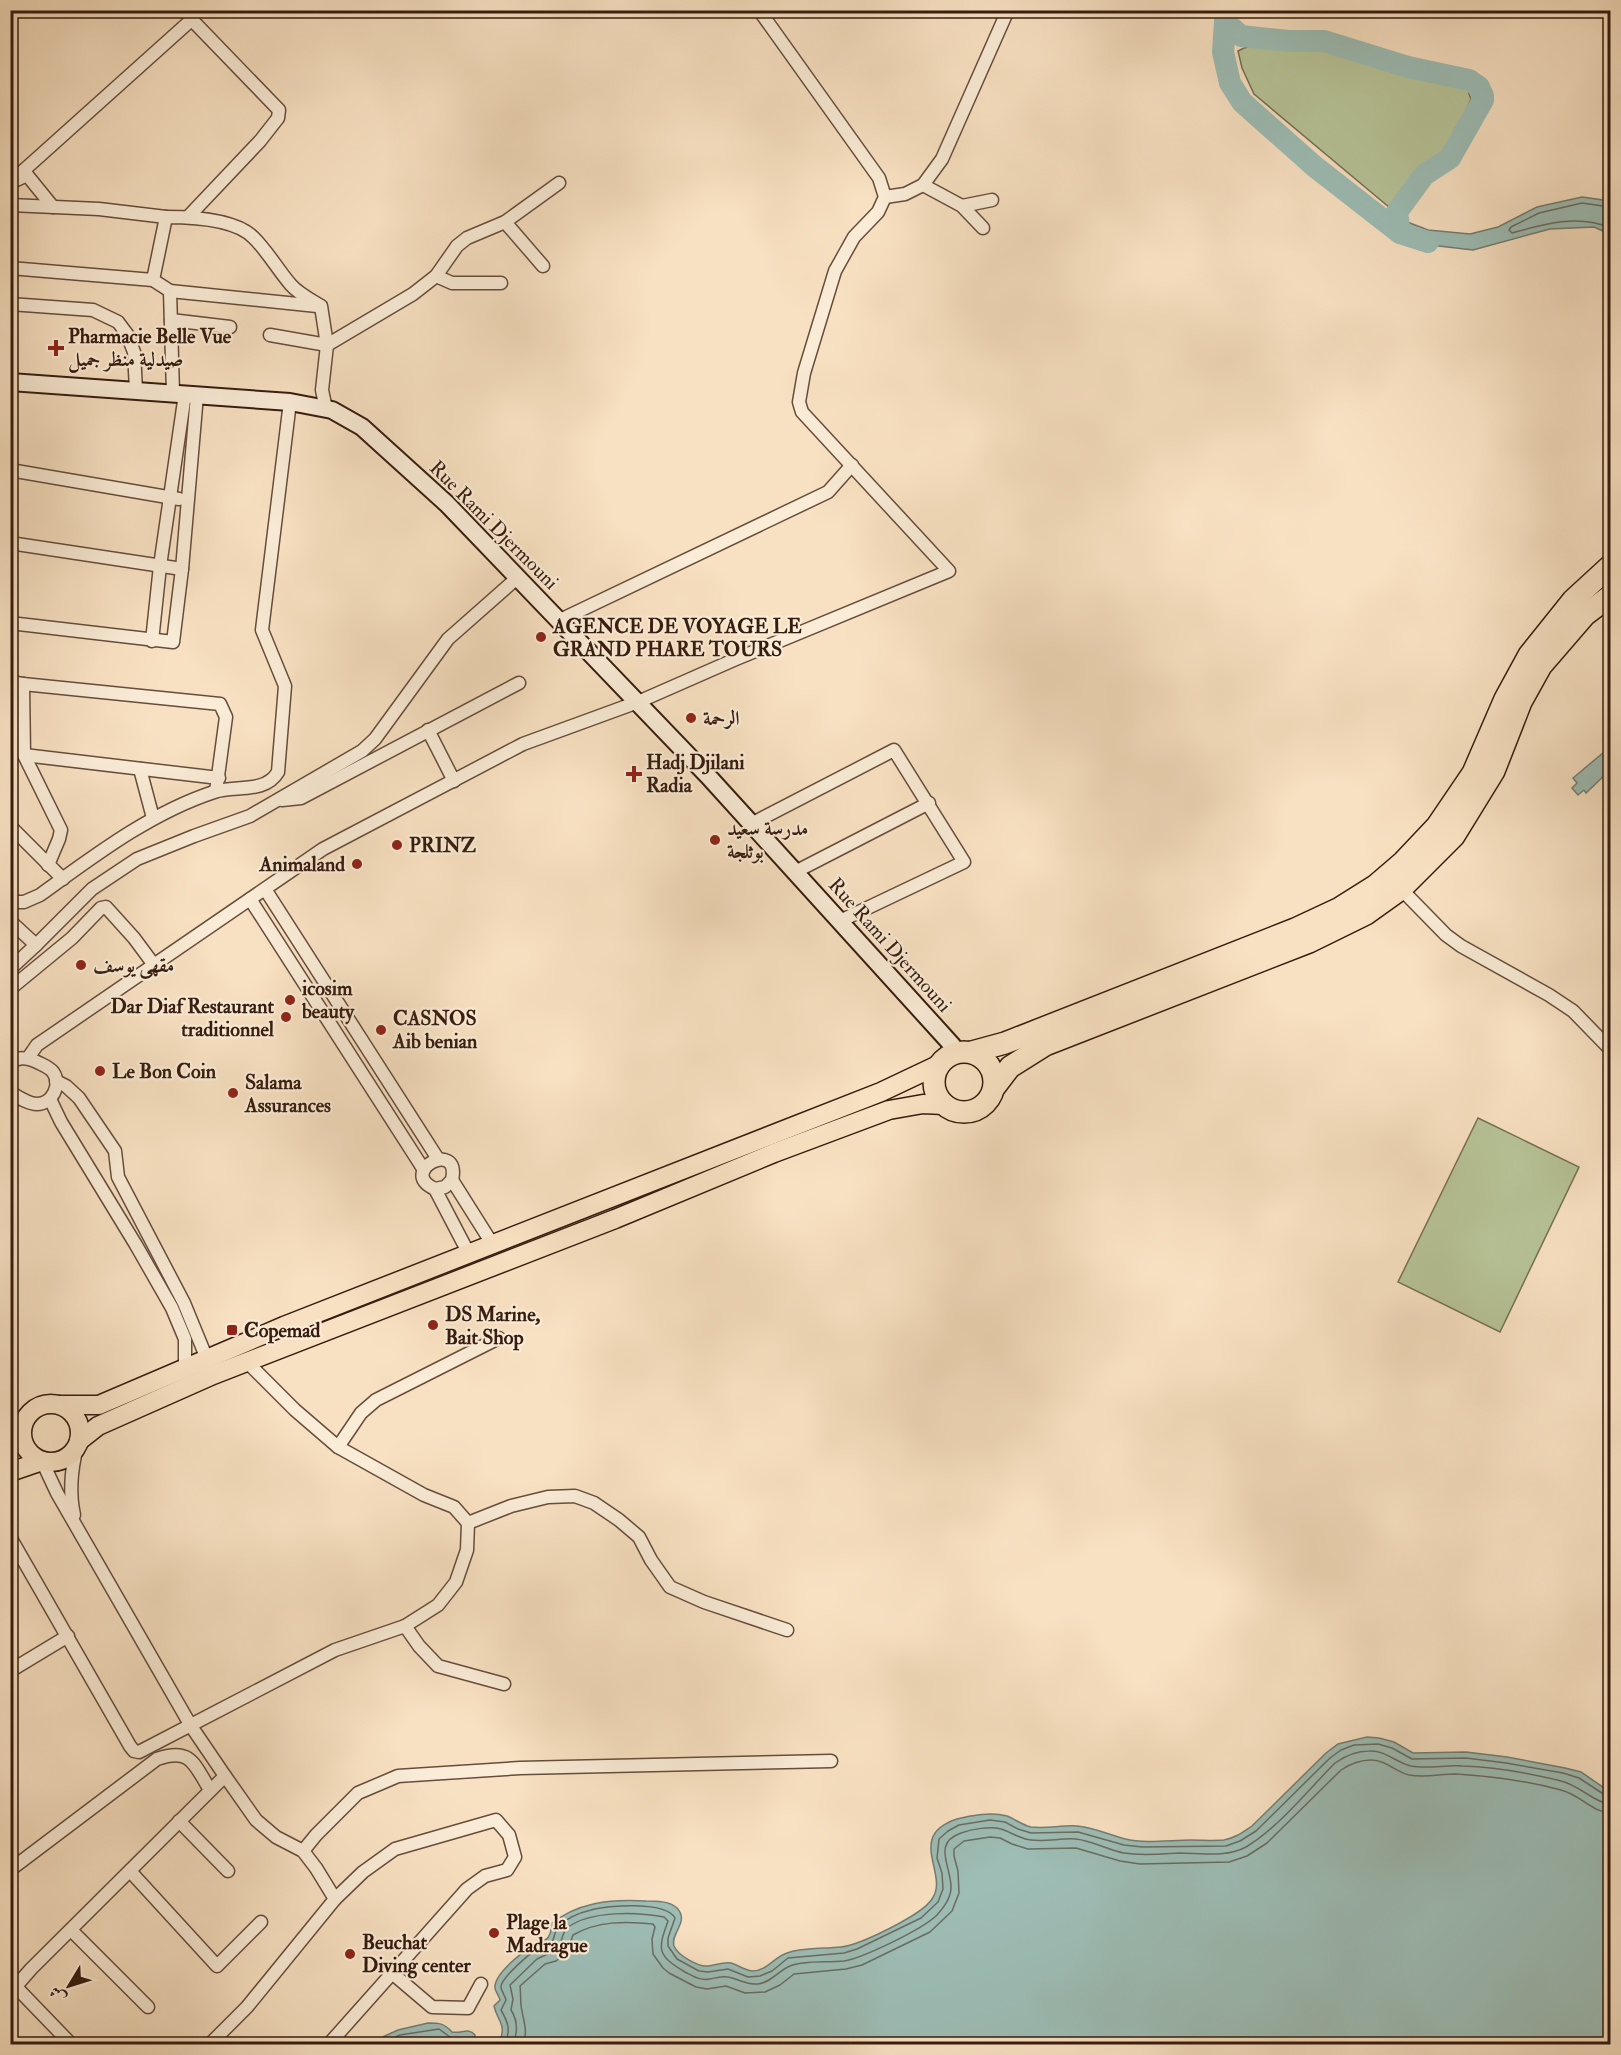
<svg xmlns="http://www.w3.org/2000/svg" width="1621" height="2055" font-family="'IM FELL Double Pica',Amiri,serif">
<rect width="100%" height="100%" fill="#f8e1c2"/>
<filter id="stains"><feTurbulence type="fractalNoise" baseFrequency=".00333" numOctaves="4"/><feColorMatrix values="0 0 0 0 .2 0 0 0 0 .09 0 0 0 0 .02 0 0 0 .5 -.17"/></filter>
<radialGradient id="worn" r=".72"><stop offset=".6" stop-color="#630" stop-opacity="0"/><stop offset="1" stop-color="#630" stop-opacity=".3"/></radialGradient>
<g fill="#b7c498" stroke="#767054" stroke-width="1.5">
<path d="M1269,42L1326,46L1403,70L1466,86L1471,99L1446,156L1418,175L1393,207L1390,208L1254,94L1242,68L1238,51L1244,48Z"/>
<path d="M1478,1118L1579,1167L1500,1332L1398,1282Z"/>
</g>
<g fill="#9dbdb5" stroke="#747d73" stroke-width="1.5">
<path d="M1582,197L1610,201V234L1594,227L1550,229L1473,250L1413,243C1400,239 1399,229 1397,218L1428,230L1470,234L1498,227L1537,207Z"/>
<path d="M1610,747V770L1586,793L1584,790L1578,795L1572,788L1577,783L1573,778Z"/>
<path d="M1367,1737L1379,1738L1394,1742L1413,1753L1466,1752L1507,1757L1565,1768L1581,1772L1610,1792V2044H498C508,2025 498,2023 494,2006L500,2000C499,1995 494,1991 495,1986C496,1971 527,1949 539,1940C547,1941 548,1939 551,1931L548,1926C577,1902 610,1899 646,1901C656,1901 670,1901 677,1908C690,1922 670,1933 674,1946C678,1956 699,1967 708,1966C716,1965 723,1962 731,1963C738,1965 744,1970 752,1971C767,1971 774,1957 787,1953C804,1947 824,1949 841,1947C860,1945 922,1915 932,1899C950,1875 905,1836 957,1819C971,1815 992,1812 1007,1816C1015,1819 1022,1825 1031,1827C1046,1829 1062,1825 1077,1826C1093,1827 1109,1835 1125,1839C1146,1844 1170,1840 1192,1840C1203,1840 1214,1841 1224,1840C1235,1838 1243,1832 1252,1826L1326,1753L1338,1744Z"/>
<path d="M428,2023C439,2023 444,2023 452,2032C461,2034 469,2027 475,2035L474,2039L468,2040L467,2044H367L398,2030Z"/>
</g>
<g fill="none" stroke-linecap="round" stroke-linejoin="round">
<g stroke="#6a6c62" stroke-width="1.5">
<path d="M1610,207L1582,203L1539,213L1511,227L1509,230L1512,233C1544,224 1579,214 1610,228"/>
<path d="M379,2044L400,2035L439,2029L450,2037L459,2039L461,2044"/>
<path d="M505,2044C511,2030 508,2022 501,2010L506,2000C505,1996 501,1990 501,1987C501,1978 531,1952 539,1948C544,1946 548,1947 552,1943L557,1927C567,1918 578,1913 591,1910C608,1905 666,1901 675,1918L668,1938V1946L677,1959L699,1971L708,1972L728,1969L748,1977L760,1976L772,1971L788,1958L844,1953L857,1949L921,1918L938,1902L943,1889L942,1873L937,1858L939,1839L948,1831L959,1825L990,1820L1005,1822L1018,1829L1031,1833L1078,1832L1124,1845L1142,1847L1226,1846L1240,1841L1256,1831L1330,1758L1341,1750L1354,1745L1378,1744L1392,1748L1412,1759L1466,1758L1506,1763L1563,1773L1579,1778L1605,1795L1610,1796"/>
<path d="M513,2044C518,2032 518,2021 511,2010L513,1999L510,1985L537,1959L558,1949C562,1943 562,1932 567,1928C590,1910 638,1912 664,1917L668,1921C658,1949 656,1955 685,1972C693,1976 700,1981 710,1979C716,1978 722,1976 728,1977C739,1979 746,1985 758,1984C772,1982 778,1971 790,1966C805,1960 827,1963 844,1961C863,1958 923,1929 937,1915C944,1907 951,1898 951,1887C951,1866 932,1843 961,1833C972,1829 990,1826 1001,1829C1011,1832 1020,1839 1031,1840C1046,1842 1061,1838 1076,1839C1093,1841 1108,1850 1124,1853C1142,1856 1161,1854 1179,1853C1200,1853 1226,1858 1246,1847C1277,1829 1309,1789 1335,1763C1345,1756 1356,1751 1369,1751C1386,1750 1396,1763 1411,1766C1428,1769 1445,1765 1462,1766C1495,1767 1529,1773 1561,1781C1579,1785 1595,1803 1610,1804"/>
<path d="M523,2044C528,2032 524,2023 522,2011C520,2004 521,1994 520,1986L545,1964L556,1961L564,1955L568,1949L573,1935C597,1921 626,1921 653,1924L655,1927L652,1939L653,1954L663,1968L669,1973L696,1987L707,1989L726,1986L745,1993L765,1992L780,1985L794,1974L846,1969L862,1965L930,1932L952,1911L959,1893L958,1871L954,1856V1849L964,1841L990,1837L1000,1838L1012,1844L1028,1849L1076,1848L1120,1861L1140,1864L1229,1862L1247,1856L1267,1843L1341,1770C1350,1764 1360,1760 1371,1760C1386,1760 1396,1772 1409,1775C1425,1778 1440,1774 1456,1774C1490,1776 1527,1781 1561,1790C1579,1794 1592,1812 1610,1813"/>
</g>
<g stroke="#9dbdb5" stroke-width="22">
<path d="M1225,10V22L1241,36L1289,41H1324L1408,67L1469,80L1479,87L1483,96V100L1450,158L1424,175L1397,212L1400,233L1428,242"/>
<path d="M1225,22L1223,52L1230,83L1242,102L1314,166L1400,233"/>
</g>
<g stroke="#664d3c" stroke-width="15">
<g id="street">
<path d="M27,175L53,207"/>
<path d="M10,183L27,175L23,171L189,22H194L279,110L278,118L260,141L188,217"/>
<path d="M923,185L962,206L983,228"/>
<path d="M885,197L905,194L923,185L942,159L1008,10"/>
<path d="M10,205L99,209L166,217"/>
<path d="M962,206L992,200"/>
<path d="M505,222L543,266"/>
<path d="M10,268L153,280L166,217C191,217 236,219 254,238C268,252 278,270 291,285C299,294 311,300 321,306L327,345L270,335"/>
<path d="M436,276L452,283H501"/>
<path d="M153,280L170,291L317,306"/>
<path d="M170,291L173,393"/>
<path d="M10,304L93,310L118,322L127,334L134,352L136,390"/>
<path d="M171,320L230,327"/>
<path d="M326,409L322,390L327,345L413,294L436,276L457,246L467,238L505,222L559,183"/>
<path d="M10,470L179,499"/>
<path d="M10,543L182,569"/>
<path d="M558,621L828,492L852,465"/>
<path d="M10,623L173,642L182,569L197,395"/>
<path d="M152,641L160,566L185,394"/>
<path d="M10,682L23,684L24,755L61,830L59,839L48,865"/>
<path d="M23,684L220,704L226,717L216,791"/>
<path d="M428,730L454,781"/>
<path d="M24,755L219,778"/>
<path d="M140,769L153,818"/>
<path d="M282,800L301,798L519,683"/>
<path d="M751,824L894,750L964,862L840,921"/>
<path d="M10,826L63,879"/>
<path d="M795,872L929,803"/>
<path d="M265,889L438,1159"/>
<path d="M1401,889L1446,935L1461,946L1549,995L1573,1011L1610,1049"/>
<path d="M250,899L424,1170"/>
<path d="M10,902H24L40,895C94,856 150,813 214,792C235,785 265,794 278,772L285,686L262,630L290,402"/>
<path d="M10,921L36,945L92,889L137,859L194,836L250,816L362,751L375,739L448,639L517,578"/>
<path d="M10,969L36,945"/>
<path d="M10,989L72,938L101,908L106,907L134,938L154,965"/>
<path d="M28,1058L37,1045L323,849L523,744L638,702L736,659L949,571L802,412L799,402L804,373L835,271L854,237L878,212L885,197L879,178L759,10"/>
<path d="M10,1063C20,1056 27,1058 37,1062C43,1065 49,1067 53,1072C62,1085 52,1104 37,1104C28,1104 18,1097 10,1092"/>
<path d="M56,1081L66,1086L79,1098L115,1151L118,1177L184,1303L207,1359"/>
<path d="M50,1099L61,1122L136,1245L172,1308L185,1339V1368"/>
<path d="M452,1180L493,1245"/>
<path d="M435,1189L445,1187L452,1180C461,1138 396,1171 435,1189L469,1254"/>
<path d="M338,1447L361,1413L376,1400L499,1338"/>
<path d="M42,1461L57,1493L191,1726L225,1776L256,1820L276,1837L303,1851L316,1868L335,1899L247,2007L210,2044"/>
<path d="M74,1515C69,1492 71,1470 77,1447"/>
<path d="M468,1523L511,1506L548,1497L575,1496L594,1503L619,1520L639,1537L651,1560L670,1587L704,1602L787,1630"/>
<path d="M10,1537L130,1746L134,1751L139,1752L335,1650L405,1626L438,1605L456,1582L467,1550L468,1523L454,1507L424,1495L338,1447L295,1410L246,1361"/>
<path d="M405,1626L419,1646L438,1666L504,1684"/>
<path d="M10,1671L68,1636"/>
<path d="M179,1821L228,1871"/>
<path d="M303,1851L316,1835L358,1793L398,1776L520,1768L831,1761"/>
<path d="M10,1870L157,1759C191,1747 194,1764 210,1790"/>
<path d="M130,1871L217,1966L261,1922"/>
<path d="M71,1930L148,2007"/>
<path d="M392,1973L432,2007L468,2008L481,1984"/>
<path d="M16,1987L71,2044"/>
<path d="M10,1993L31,1969L225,1776"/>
<path d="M329,2044L467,1889L485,1876L507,1870L515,1857L509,1835L496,1820L395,1849L363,1872L335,1899"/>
</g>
</g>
<g stroke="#361c0f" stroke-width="20">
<path id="secondary" d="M10,382L290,402L332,410L362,427L447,504L708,776L952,1045L956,1052"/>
</g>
<g stroke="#361c0f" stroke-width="21">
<g id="primary">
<circle cx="51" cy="1433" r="29"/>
<path d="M60,1405H99L284,1326L881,1092L938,1065"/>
<path d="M79,1441L98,1426L213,1375L615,1219L774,1153L889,1110L923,1104L944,1105"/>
<path d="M10,1472L42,1461"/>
</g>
</g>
<g stroke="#361c0f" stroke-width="24">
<g id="highway">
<circle cx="964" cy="1082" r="30"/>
<path d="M972,1052L1005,1043L1295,929L1340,908L1375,886L1403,862L1437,826L1473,773L1505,699L1529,655L1573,600L1610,566"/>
<path d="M994,1088L1010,1067L1045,1045L1309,942L1366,914L1401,889L1454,836L1494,771L1521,702L1541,666L1585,615L1610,596"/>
</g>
</g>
<use href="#street" stroke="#faecd7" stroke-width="12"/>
<use href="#secondary" stroke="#faecd7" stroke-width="16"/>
<use href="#primary" stroke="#f8e1c2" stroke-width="18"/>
<use href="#highway" stroke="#f8e1c2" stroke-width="21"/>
</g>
<g fill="#8f2418" stroke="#faecd7" stroke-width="2">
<path d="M53 339h6v6h6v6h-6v6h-6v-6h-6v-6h6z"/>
<circle cx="541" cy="637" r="6"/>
<circle cx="691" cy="718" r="6"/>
<path d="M631 765h6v6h6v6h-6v6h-6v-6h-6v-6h6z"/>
<circle cx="715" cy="840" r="6"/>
<circle cx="397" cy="845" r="6"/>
<circle cx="357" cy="864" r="6"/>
<circle cx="81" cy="965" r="6"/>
<circle cx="290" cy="1000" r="6"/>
<circle cx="286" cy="1017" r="6"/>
<circle cx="381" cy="1030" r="6"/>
<circle cx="100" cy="1071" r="6"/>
<circle cx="233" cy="1093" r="6"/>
<circle cx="433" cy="1325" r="6"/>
<rect x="226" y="1324" width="12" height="12" rx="3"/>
<circle cx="494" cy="1933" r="6"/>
<circle cx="350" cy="1954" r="6"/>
</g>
<g text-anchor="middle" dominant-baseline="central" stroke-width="4.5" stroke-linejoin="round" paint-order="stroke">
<g font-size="20" font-weight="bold" fill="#361c0f" stroke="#faecd7" text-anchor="start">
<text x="68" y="336">Pharmacie Belle Vue<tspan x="68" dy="23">صيدلية منظر جميل</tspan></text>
<text x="553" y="626">AGENCE DE VOYAGE LE<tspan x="553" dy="23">GRAND PHARE TOURS</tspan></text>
<text x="703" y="718">الرحمة</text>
<text x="646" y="762">Hadj Djilani<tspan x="646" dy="23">Radia</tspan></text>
<text x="727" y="828">مدرسة سعيد<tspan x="727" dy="23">بوثلجة</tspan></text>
<text x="409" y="845">PRINZ</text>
<text x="345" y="864" text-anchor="end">Animaland</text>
<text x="93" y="965">مقهى يوسف</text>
<text x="302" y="988">icosim<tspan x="302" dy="23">beauty</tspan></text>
<text x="274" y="1006" text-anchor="end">Dar Diaf Restaurant<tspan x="274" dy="23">traditionnel</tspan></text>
<text x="393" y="1018">CASNOS<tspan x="393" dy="23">Aib benian</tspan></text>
<text x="112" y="1071">Le Bon Coin</text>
<text x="245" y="1082">Salama<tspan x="245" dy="23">Assurances</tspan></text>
<text x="445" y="1314">DS Marine,<tspan x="445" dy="23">Bait Shop</tspan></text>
<text x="244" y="1330">Copemad</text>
<text x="506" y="1922">Plage la<tspan x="506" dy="23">Madrague</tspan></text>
<text x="362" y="1942">Beuchat<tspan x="362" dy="23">Diving center</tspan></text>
</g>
<g font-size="20" fill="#361c0f" stroke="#faecd7">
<text transform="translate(494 525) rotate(45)">Rue Rami Djermouni</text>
<text transform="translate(890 945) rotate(48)">Rue Rami Djermouni</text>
</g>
</g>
<rect width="1621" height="2055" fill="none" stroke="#f8e1c2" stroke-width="36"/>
<rect x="12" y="12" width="1597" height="2031" fill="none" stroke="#361c0f" stroke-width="3"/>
<rect x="18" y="18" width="1585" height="2019" fill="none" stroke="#361c0f" stroke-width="1.5"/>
<g transform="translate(69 1986) rotate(232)" stroke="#faecd7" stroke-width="4.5" paint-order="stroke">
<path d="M0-4.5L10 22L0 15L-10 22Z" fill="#361c0f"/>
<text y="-9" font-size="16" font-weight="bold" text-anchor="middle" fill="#361c0f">ش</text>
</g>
<rect width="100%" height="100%" filter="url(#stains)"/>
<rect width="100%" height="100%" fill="url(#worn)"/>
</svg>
